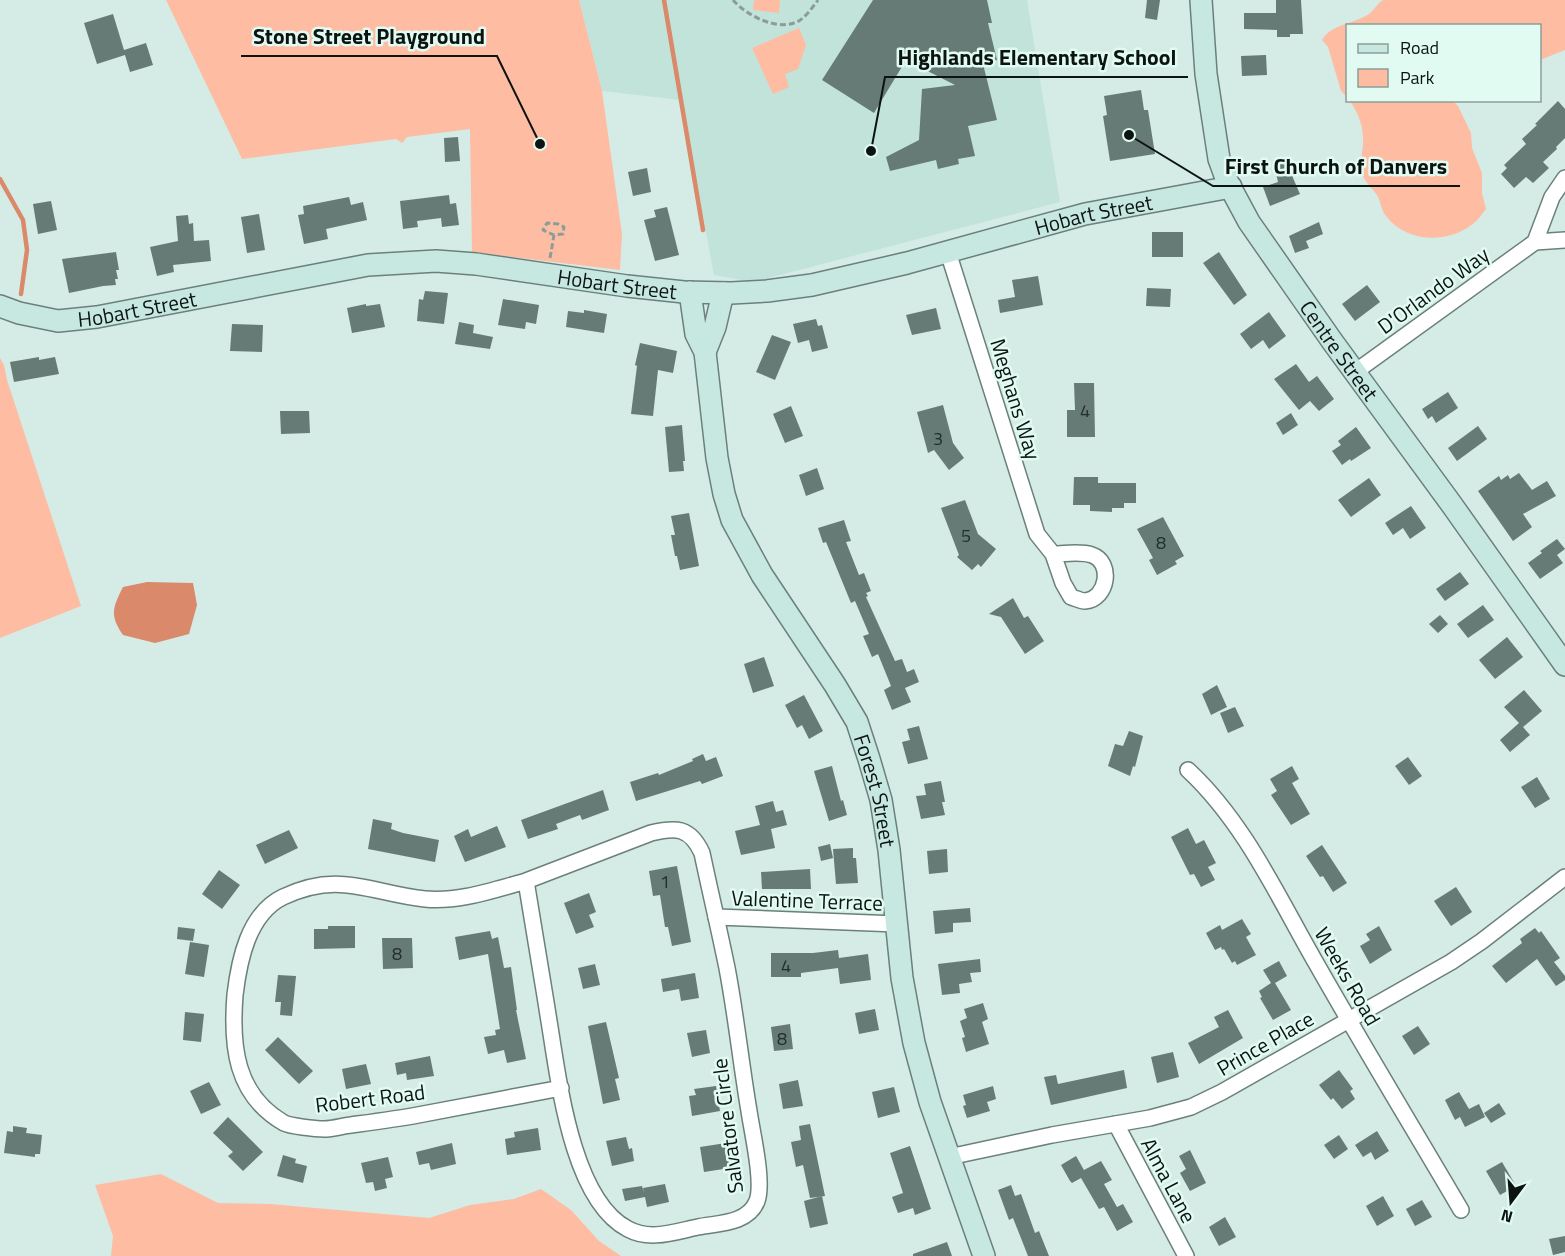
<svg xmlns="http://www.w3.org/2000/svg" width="1565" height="1256" font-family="'Titillium Web',sans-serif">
<rect width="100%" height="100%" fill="#d4ece5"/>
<path fill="#c2e3da" d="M579,0H1027L1060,202L753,282L714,275L681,100L602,91Z"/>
<g fill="#febca3">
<path d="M166,0H579L602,91L622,234L620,270L472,252L470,129L407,137L402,143L396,139L242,159Z"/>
<path d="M754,0H780L779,13L753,10Z"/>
<path d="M1383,0H1565V50L1540,60V26H1348L1347,97L1341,91L1328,47L1322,40C1331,24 1354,24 1369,14C1374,10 1377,4 1383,0Z"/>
<path d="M799,28L806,45L798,69L785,74L789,87L773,94L752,48Z"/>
<path d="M1350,101H1453L1458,106L1471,133L1472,148L1482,173V193L1486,209C1481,215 1477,222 1470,226C1445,244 1406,242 1386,216C1381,210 1381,202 1377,195C1373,189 1366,183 1363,176C1359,165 1362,156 1363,144C1364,128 1359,114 1350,101Z"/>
<path d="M0,358L4,365L7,380L81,606L0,638Z"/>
<path d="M161,1174L218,1203L270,1204L429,1218L470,1205L514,1199L541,1189L571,1210L599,1241L621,1256H111L113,1236L95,1185Z"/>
</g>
<path fill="#da896a" d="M147,582L193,583L197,605L189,634L155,643L123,635C109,615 113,607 123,587Z"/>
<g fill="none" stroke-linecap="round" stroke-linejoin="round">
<g stroke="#da896a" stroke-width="4.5">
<path d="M664,0L703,230"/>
<path d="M0,179L23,220L27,250L21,294"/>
</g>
</g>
<g fill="#667b75">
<path d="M873,0H987L992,23H988L997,60L983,64L997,120L968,126L975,156L958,159L959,164L938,169L936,160L890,171L886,157L919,140L922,89L955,85L906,60L874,113L822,80Z"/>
<path d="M1147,0H1160L1157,20L1145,18Z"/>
<path d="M1276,0H1301L1303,34H1290V37H1277V30L1244,29V13H1276Z"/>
<path d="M113,14L124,50L146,43L153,65L130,72L125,55L97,64L84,23Z"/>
<path d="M1266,55L1267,75L1242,76L1241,56Z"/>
<path d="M1141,90L1144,110H1148L1155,154L1110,161L1103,116L1107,115L1104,96Z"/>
<path d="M1558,101L1565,109V138L1556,147L1557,149L1543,162L1549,168L1533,183L1526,177L1514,188L1501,174L1507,168L1504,165L1526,144L1522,139L1537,125L1535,124Z"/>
<path d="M458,137L460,161L445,162L444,138Z"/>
<path d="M1289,157L1293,178L1300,194L1270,206L1263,187L1278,182L1273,160Z"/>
<path d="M647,168L651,192L633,196L628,172Z"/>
<path d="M449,195L450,204L456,203L459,225L442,227L441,218L417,221L418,227L403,229L400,201Z"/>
<path d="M349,197L351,205L363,202L367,220L326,229L328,239L304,244L298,215L304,214L303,206Z"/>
<path d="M51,201L57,230L38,234L33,204Z"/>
<path d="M667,207L679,255L655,261L644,220L656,217L654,210Z"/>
<path d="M259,214L265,250L247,253L241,217Z"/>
<path d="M188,215L189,224L193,223L194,241L209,240L211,261L173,265L174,272L157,276L150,247L178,241L176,216Z"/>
<path d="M1319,222L1323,234L1306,241L1309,248L1295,253L1289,236Z"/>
<rect x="1152" y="232" width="31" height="25"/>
<path d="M116,252L119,270H116L118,279H115L116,285L103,286L69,293L62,259Z"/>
<path d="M1219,252L1247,295L1234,305L1203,263Z"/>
<path d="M1038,276L1043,305L1000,313L998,300L1015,297L1012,280Z"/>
<path d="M1367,285L1380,302L1355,321L1342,304Z"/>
<path d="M1147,288L1171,289L1170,307L1146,306Z"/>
<path d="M425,291L448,293L444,324L417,321L419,299L423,300Z"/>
<path d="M503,299L539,305L536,324L526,322L525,329L498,325Z"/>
<path d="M366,304V306L380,304L385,327L352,333L347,308Z"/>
<path d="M936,308L941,329L912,335L906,315Z"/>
<path d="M584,310L607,314L604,333L566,327L568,311L584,313Z"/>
<path d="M1269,312L1286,336L1269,349L1263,340L1251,349L1240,334Z"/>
<path d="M816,319L818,326L822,325L828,348L812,352L809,340L798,343L793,324Z"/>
<path d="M459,322L474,325L473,333L493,337L490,349L455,344Z"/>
<path d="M232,324L263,325L262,352L230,351Z"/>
<path d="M772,335L791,342L775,380L756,372Z"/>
<path d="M640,343L677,351L673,373L658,370L653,416L631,414L637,366L635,365Z"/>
<path d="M39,357V360L55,357L59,374L14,382L10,362Z"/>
<path d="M1296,364L1309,382L1317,376L1334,399L1319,411L1310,401L1299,410L1274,379Z"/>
<path d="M1074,383H1094L1095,437H1067V410H1075Z"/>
<path d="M1448,392L1458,408L1436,423L1432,416L1428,419L1422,409Z"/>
<path d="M943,405L953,443L964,458L949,470L934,450L928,453L917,412Z"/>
<path d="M791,406L803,436L785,443L773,414Z"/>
<path d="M280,411H309L310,433L281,434Z"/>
<path d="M1291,413L1298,425L1283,435L1276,423Z"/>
<path d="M682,425L685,461H683L684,471L669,472L665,427Z"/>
<path d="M1478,426L1487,439L1457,461L1448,448Z"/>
<path d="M1356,427L1371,448L1351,461L1350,459L1342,465L1332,451L1341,445L1338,441Z"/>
<path d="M817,468L824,489L806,496L799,475Z"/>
<path d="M1519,473L1532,490L1547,481L1556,496L1523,514L1532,527L1513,541L1478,491L1499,476L1501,480L1508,475L1510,479Z"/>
<path d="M1074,477H1098V483H1136V503H1124V508H1112V512L1090,511V505H1073Z"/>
<path d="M1369,478L1381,495L1351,517L1338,500Z"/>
<path d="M965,500L978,534L996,549L981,567L978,564L972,570L957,557L959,555L941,508Z"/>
<path d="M1411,506L1426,528L1410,539L1403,528L1393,535L1385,523Z"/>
<path d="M689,513L699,566L680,570L677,556H675L671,535H675L671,516Z"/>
<path d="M1163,517L1184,556L1175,561L1177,564L1157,575L1149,560L1153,558L1137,529Z"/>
<path d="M844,520L851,541L846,542L859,575L864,573L871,591L866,593L868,596L866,597L895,661L902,659L907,672L914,669L919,682L905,688L911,702L892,710L884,690L891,686L878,654L872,657L863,636L869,634L855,601L851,603L826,542L823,543L818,528Z"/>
<path d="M1557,539L1565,549L1557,555L1563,563L1540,579L1528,563L1542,553L1540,551Z"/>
<path d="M1460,572L1469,584L1445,601L1436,589Z"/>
<path d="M1013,598L1024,618L1028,616L1044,641L1025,654L1001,617L989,614Z"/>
<path d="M1483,605L1494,620L1468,638L1457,624Z"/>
<path d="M1440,615L1448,624L1438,633L1429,624Z"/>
<path d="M1507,637L1523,657L1495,679L1479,660Z"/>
<path d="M764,657L774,686L753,693L744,664Z"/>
<path d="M1217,685L1227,707L1211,715L1202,694Z"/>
<path d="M1524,690L1542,711L1523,727L1530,735L1510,752L1500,740L1519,723L1504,707Z"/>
<path d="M804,695L823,731L809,739L802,725L797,728L785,705Z"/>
<path d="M1235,707L1244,726L1228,733L1220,713Z"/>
<path d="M919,726L928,759L908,764L902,742L910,740L907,729Z"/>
<path d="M1129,731L1143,736L1135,767L1133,766L1130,776L1108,766L1115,744L1123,746Z"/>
<path d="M703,754L706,761L716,757L723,776L702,784L700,781L636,801L630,782L658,773L659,775L693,761L692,759Z"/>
<path d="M1408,757L1422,776L1409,785L1395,766Z"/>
<path d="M832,766L841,801L843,800L847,815L829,821L814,771Z"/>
<path d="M1292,766L1299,779L1292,783L1310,814L1291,825L1271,795L1277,791L1270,779Z"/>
<path d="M1537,777L1550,799L1535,808L1521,787Z"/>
<path d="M941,781L945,802H942L945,815L921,819L916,796L926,795L924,784Z"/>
<path d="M603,790L609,810L582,820L580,815L556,824L558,829L528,839L521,820Z"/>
<path d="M773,801L776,812L783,810L787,825L771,829L775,848L741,855L735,831L760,825L755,806Z"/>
<path d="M373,819L392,823L391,829L403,833L439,840L435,862L368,849Z"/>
<path d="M497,826L506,847L465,862L454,836L468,829L471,837Z"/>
<path d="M1188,828L1196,844L1204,840L1216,863L1208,867L1215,880L1201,887L1194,874L1190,875L1171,837Z"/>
<path d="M289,830L298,848L265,864L256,845Z"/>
<path d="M830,844L833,858L821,861L818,847Z"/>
<path d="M1322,845L1347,883L1333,892L1323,876L1320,877L1306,856Z"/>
<path d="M853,848V858H856L858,883L836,884L833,849Z"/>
<path d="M947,849L948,872L929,874L927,851Z"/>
<path d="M677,866L691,942L672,946L668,927H665L660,895L653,896L649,871Z"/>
<path d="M810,869L811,889H762L761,872Z"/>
<path d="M219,870L240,885L222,909L202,894Z"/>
<path d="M1456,887L1472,912L1451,926L1434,901Z"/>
<path d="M589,893L596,912L589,915L594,927L576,934L564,903Z"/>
<path d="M970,908L971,922L953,923V932L935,934L933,911Z"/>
<path d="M1242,919L1251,934L1246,937L1256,955L1237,965L1235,961L1232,963L1224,949L1222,950L1221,947L1215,950L1206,933L1220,925L1222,930Z"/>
<path d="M328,926H355V948L314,949V929H328Z"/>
<path d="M1379,926L1392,950L1370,964L1360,946L1370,940L1366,934Z"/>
<path d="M178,927L195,929L193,941L177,939Z"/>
<path d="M1535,928L1539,933L1541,931L1560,958L1554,962L1565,976V980L1556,986L1537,959L1506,983L1492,966L1522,943L1520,939Z"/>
<path d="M490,931L492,939L498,937L504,968L511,967L517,1010H516L526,1059L507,1063L504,1050L488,1054L484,1037L496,1035L495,1030L500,1029L488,954L459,960L455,937Z"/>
<path d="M382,938H412L413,968L383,969Z"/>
<path d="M190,942L209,945L204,977L185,974Z"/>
<path d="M838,950L839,958L868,954L871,980L840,984L838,968L801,973V977H771V953H813Z"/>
<path d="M980,959L981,972L970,973L972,982L959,984L960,993L942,995L938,964Z"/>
<path d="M1279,961L1287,976L1275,983L1291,1010L1273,1020L1260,998L1262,997L1259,991L1271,983L1263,970Z"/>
<path d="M595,964L600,985L583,989L578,968Z"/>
<path d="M695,973L699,998L681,1001L679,989L663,992L661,979Z"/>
<path d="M278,975L296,976L292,1016L280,1015L281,1002H275Z"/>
<path d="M983,1003L988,1019L982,1022L989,1044L966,1052L962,1038L965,1037L960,1021L967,1018L964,1009Z"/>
<path d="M875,1009L879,1030L859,1034L855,1013Z"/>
<path d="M1228,1010L1243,1038L1199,1064L1188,1043L1219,1027L1214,1017Z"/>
<path d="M185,1012L204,1014L201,1042L183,1040Z"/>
<path d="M606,1022L619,1078L615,1079L620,1100L603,1104L588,1026Z"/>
<path d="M790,1024L793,1049L774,1051L771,1027Z"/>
<path d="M1418,1026L1430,1044L1414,1055L1402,1036Z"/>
<path d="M706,1030L710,1053L692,1057L687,1033Z"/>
<path d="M278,1037L313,1071L299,1084L265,1050Z"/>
<path d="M1173,1052L1179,1077L1157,1083L1151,1057Z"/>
<path d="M430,1056L434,1076L407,1080L406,1073L397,1075L395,1063Z"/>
<path d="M366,1064L371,1084L346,1089L342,1069Z"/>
<path d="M1124,1070L1127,1088L1051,1105L1044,1077L1056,1075L1058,1084Z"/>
<path d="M1339,1070L1353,1089L1350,1091L1355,1099L1342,1109L1333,1098L1331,1100L1319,1085Z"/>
<path d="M798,1080L803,1106L783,1109L779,1084Z"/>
<path d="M209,1082L221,1105L201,1114L190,1091Z"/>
<path d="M716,1086L720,1111L692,1116L689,1096L696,1095L694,1089Z"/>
<path d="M993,1086L996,1099L987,1102L990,1111L967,1118L963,1106L966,1105L963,1095Z"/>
<path d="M894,1087L900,1112L878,1118L872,1092Z"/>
<path d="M1459,1092L1469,1109L1479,1104L1485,1117L1465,1127L1460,1117L1455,1120L1445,1100Z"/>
<path d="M1499,1103L1506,1114L1491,1123L1484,1113Z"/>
<path d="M228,1117L263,1152L243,1171L228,1156L233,1152L213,1133Z"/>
<path d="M810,1124L825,1196L810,1198L803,1165L796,1167L791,1142L801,1140L799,1126Z"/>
<path d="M13,1126L27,1128L26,1133L42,1135L40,1154H35V1157L4,1153L7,1131L13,1132Z"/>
<path d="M538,1128L541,1150L507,1155L505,1139L515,1137L514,1132Z"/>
<path d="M1377,1131L1389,1151L1375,1160L1371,1152L1363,1157L1355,1145Z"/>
<path d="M1339,1135L1348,1149L1334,1159L1324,1145Z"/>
<path d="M626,1137L629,1149L632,1148L634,1161L612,1166L606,1141Z"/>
<path d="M452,1143L456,1164L431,1170L429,1163L419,1165L416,1152Z"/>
<path d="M726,1143L730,1168L704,1172L700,1147Z"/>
<path d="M910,1146L931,1209L915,1215L913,1208L898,1213L892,1197L903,1193L890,1153Z"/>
<path d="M1190,1150L1206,1183L1190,1191L1180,1173L1186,1169L1179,1156Z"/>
<path d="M283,1155L296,1159L295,1163L307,1166L303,1183L277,1176Z"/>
<path d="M1076,1156L1084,1170L1101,1161L1112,1180L1104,1184L1117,1207L1123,1204L1133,1222L1117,1231L1104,1207L1099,1209L1081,1178L1072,1183L1070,1181L1061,1165Z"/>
<path d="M388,1157L393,1177L385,1179L387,1188L375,1191L373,1182L366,1183L361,1163Z"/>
<path d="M1502,1162L1516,1186L1500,1195L1486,1171Z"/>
<path d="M665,1184L669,1202L647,1207L645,1197L625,1201L622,1189L642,1186L644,1193L643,1188Z"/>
<path d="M1011,1185L1015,1196L1021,1194L1035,1233L1039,1231L1049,1256H1028L1013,1218L1009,1220L998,1190Z"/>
<path d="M822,1196L828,1224L810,1228L804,1201Z"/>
<path d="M1383,1196L1394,1216L1377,1226L1366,1206Z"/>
<path d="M1422,1200L1432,1217L1415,1226L1406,1209Z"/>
<path d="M1225,1217L1236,1237L1219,1246L1209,1227Z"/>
<path d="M1565,1236V1252L1553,1255L1549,1239Z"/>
<path d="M947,1242L952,1256H913V1254Z"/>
</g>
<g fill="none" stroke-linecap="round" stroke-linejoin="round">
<g stroke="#6b807a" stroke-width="18">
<g id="street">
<path d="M1535,242L1565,240"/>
<path d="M948,252L1037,534L1053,554L1063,583L1071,597C1075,598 1081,601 1085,601C1108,599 1113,562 1092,555C1080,551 1065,554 1053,554"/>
<path d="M1355,372L1535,242L1552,197L1565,178"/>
<path d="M1188,770C1245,823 1278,897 1316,963C1363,1046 1413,1128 1461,1210"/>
<path d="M526,881C533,925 541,970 548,1015C558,1073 570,1199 628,1229C650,1241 674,1232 698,1227C718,1223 748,1224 757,1201C764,1182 752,1132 749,1111C741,1064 736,1015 727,968C719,929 710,891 702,853C690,827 676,827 651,833L526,881L523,882C490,891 458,902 425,899C370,893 339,870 283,897C248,914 239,961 235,995C231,1045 235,1095 284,1123C290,1126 315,1129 324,1129C333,1129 342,1126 351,1125C373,1122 396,1119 418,1115C466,1106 513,1097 561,1088"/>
<path d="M716,917L897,924"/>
<path d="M1116,1124L1186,1256"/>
<path d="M949,1157L1052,1135L1150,1118L1191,1107L1222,1092L1451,962L1482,941L1565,877"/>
</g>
</g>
<g stroke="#6b807a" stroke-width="24">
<g id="secondary">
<path id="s1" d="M1201,0L1206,74L1219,159L1227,181L1249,222L1332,341L1452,505L1565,665"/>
<path id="s2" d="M690,292L696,334L705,352L717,458L724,494L732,520L762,575L835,685L857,722L869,759L881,800L889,850L902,978L914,1043L930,1102L984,1256"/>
<path id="s3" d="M0,306L19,313L58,321L97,317L368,265L436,261L476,264L627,286L684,292L731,293L767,291L812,285L907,263L1085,214L1231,187"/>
<path d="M705,352L715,327L723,293"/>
</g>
</g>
<g stroke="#8b9d98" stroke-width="3" stroke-dasharray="6 3" stroke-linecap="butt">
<path d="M733,0C745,14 774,30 794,23C803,21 812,8 818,0"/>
<path d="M550,258L554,235L563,234L564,227L558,224L547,223L543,230L554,235"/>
</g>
<use href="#street" stroke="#fff" stroke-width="15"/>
<use href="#secondary" stroke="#c7e8e0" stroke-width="21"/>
</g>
<g text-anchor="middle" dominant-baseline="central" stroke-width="5" stroke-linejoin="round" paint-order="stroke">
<g font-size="18" fill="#222e2b">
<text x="1085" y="410">4</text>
<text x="938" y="438">3</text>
<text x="966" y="535">5</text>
<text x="1161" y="542">8</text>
<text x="665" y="881">1</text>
<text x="397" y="953">8</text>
<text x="786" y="965">4</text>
<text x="782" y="1038">8</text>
</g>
<g font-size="21" fill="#0c1412" stroke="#e1faf2">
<text stroke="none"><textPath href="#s3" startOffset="1112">Hobart Street</textPath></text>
<text stroke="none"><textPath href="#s3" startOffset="626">Hobart Street</textPath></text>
<text transform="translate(1433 290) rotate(-36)">D'Orlando Way</text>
<text stroke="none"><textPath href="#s3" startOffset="140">Hobart Street</textPath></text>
<text stroke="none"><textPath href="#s1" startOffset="387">Centre Street</textPath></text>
<text transform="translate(1016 399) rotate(73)">Meghans Way</text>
<text stroke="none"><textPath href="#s2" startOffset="542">Forest Street</textPath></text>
<text transform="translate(807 900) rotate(2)">Valentine Terrace</text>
<text transform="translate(1348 976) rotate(60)">Weeks Road</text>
<text transform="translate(1265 1043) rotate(-30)">Prince Place</text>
<text transform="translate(370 1098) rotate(-7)">Robert Road</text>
<text transform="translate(727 1126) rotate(-97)">Salvatore Circle</text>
<text transform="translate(1169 1180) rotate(62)">Alma Lane</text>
</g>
</g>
<path fill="none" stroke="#0c1412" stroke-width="2" d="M540 144L497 56H241M871 151L885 77H1188M1129 135L1213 186H1460"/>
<g fill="#0c1412" stroke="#e1faf2" stroke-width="2">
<circle cx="540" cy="144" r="6"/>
<circle cx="871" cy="151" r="6"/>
<circle cx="1129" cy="135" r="6"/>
</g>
<g font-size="22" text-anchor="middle" font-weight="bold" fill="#0c1412" stroke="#e1faf2" stroke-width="5" stroke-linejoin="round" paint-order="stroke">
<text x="369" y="44">Stone Street Playground</text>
<text x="1037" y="65">Highlands Elementary School</text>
<text x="1336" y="174">First Church of Danvers</text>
</g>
<rect x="1346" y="24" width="195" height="78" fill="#e1faf2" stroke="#8c9e98" stroke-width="1.5"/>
<rect x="1358" y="44" width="30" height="9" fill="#c7e8e0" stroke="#8c9e98" stroke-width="1.5"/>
<text x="1400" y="54" font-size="18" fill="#0c1412">Road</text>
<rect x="1358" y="69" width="30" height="18" fill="#febca3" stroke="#8c9e98" stroke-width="1.5"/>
<text x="1400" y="84" font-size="18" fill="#0c1412">Park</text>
<g transform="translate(1511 1202) rotate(196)" stroke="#e1faf2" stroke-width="4.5" paint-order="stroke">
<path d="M0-4.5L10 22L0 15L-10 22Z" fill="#0c1412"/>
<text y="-9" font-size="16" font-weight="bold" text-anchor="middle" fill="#0c1412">N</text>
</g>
</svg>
